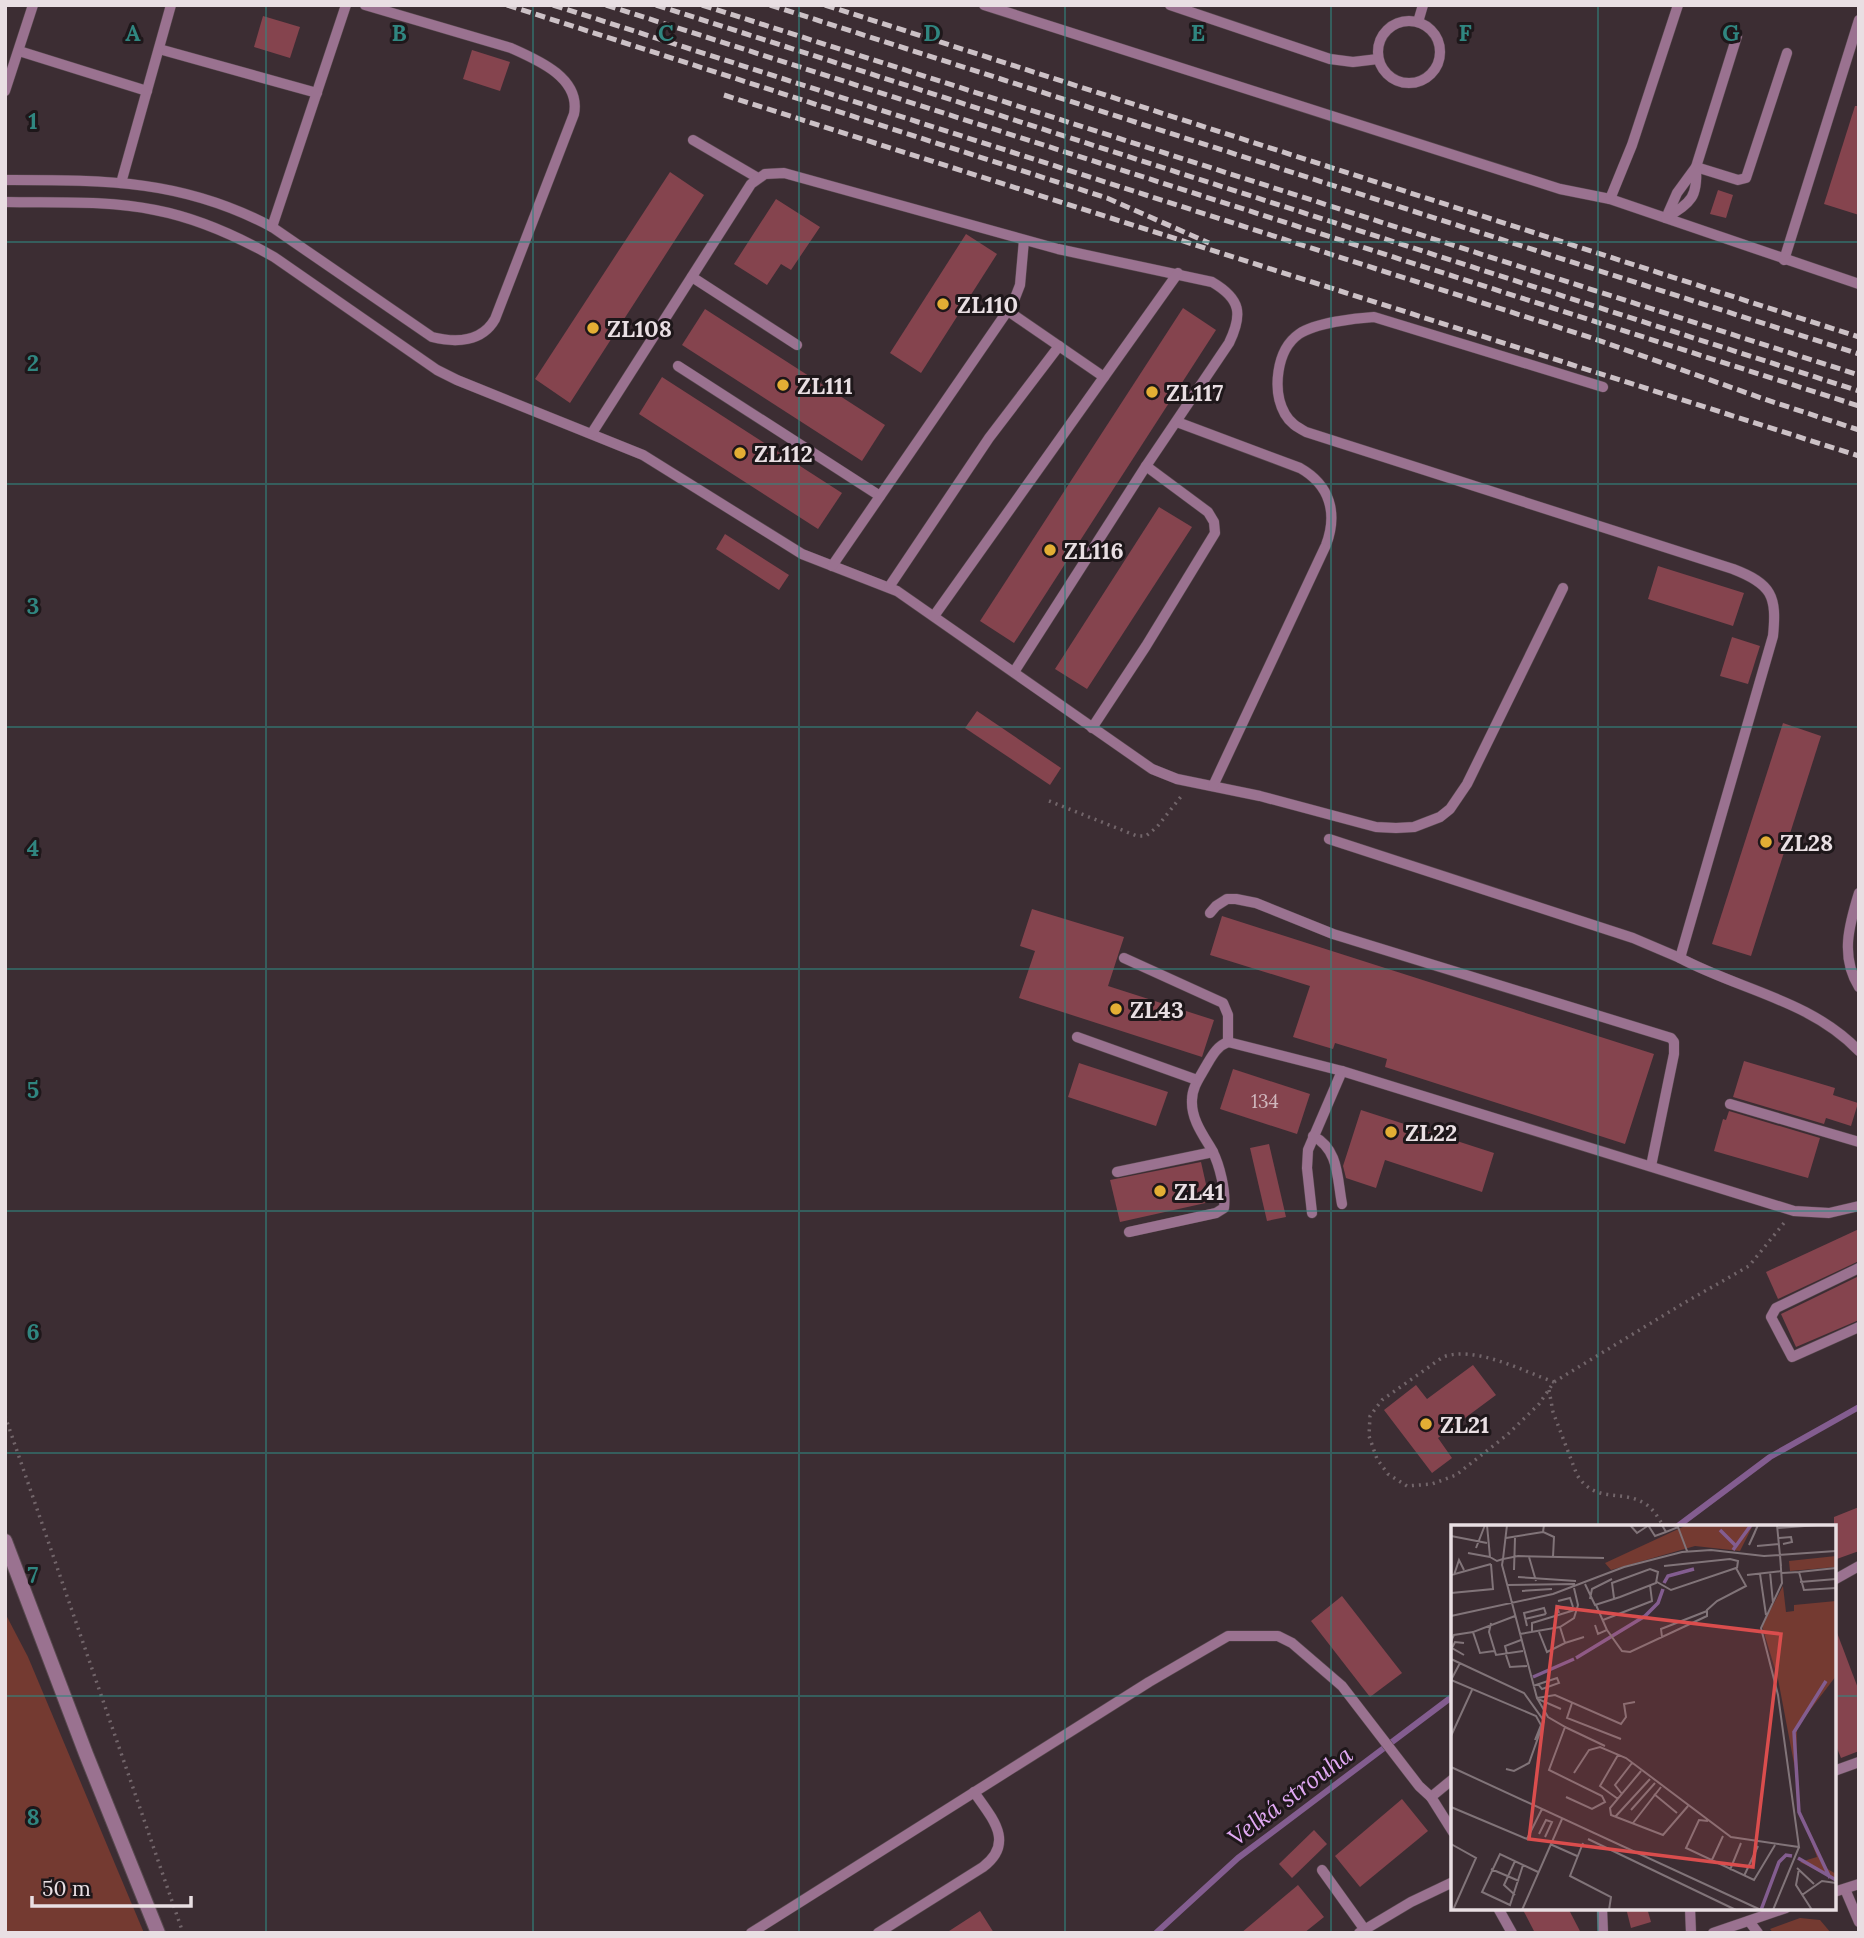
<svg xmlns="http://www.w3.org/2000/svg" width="1864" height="1938" font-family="Lora,serif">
<rect width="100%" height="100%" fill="#3c2d33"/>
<g fill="#743a31">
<path d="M5,1613L28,1657L144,1933H5Z"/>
<path d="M1800,1918L1820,1920L1831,1933H1773L1770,1929Z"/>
</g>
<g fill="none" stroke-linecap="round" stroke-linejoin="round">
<g stroke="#835d90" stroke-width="6">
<path d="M1678,1526L1770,1457L1859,1407"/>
<path d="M1156,1933L1238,1858L1453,1696"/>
</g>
</g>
<g fill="#85444e">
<path d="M263,16L300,27L290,58L254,47Z"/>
<path d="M472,50L510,62L500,91L463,79Z"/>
<path d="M1855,106H1859V215L1824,204Z"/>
<path d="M670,172L704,195L570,403L535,379Z"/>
<path d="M1718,190L1733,195L1726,218L1710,214Z"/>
<path d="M776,199L820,227L791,270L781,264L767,285L734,264Z"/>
<path d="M966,234L997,254L921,373L890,353Z"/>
<path d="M1183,308L1216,330L1014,643L980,621Z"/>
<path d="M705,309L885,425L862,461L682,345Z"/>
<path d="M662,377L842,493L818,529L639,414Z"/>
<path d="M1159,507L1192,527L1087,689L1055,669Z"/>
<path d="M725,534L789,575L779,590L716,549Z"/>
<path d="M1658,566L1744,593L1733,626L1648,599Z"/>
<path d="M1732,637L1760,646L1748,684L1720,676Z"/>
<path d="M977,711L1061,768L1050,785L965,728Z"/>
<path d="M1783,723L1821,736L1751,956L1712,944Z"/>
<path d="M1032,909L1124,937L1108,986L1214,1020L1202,1057L1019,998L1035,951L1020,946Z"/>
<path d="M1222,916L1654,1054L1625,1144L1385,1067L1387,1059L1335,1043L1333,1049L1293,1037L1310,986L1210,955Z"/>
<path d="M1744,1061L1835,1088L1833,1095L1858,1103L1851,1126L1826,1118L1824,1124L1733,1097Z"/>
<path d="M1079,1063L1168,1092L1156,1126L1068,1097Z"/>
<path d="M1233,1069L1310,1094L1297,1134L1220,1109Z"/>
<path d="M1361,1110L1494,1153L1482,1192L1385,1160L1376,1188L1346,1178L1343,1166Z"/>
<path d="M1729,1111L1820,1138L1808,1178L1714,1151L1723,1119L1726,1120Z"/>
<path d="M1269,1144L1286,1217L1267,1221L1250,1148Z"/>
<path d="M1201,1162L1210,1202L1120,1222L1110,1180Z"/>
<path d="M1859,1229V1261L1778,1299L1766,1272Z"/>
<path d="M1859,1276V1320L1796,1347L1781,1314Z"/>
<path d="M1473,1365L1496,1395L1438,1438L1452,1458L1432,1473L1384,1410L1416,1385L1427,1399Z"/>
<path d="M1859,1507V1551L1834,1560V1517Z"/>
<path d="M1342,1596L1402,1673L1370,1697L1311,1621Z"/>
<path d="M1836,1630L1859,1691V1751L1841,1758L1834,1741V1631Z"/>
<path d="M1402,1799L1428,1831L1360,1887L1335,1856Z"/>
<path d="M1314,1830L1327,1844L1292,1878L1279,1864Z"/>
<path d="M1298,1885L1324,1917L1304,1933H1241Z"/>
<path d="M1522,1908H1568L1581,1933H1535Z"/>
<path d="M1626,1908H1647L1651,1922L1631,1928Z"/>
<path d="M980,1911L994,1933H946Z"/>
</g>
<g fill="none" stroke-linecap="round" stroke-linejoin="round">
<g stroke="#58494f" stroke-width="11">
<g id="service">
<path d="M984,5L1560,189L1610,199L1859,284"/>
<path d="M1170,5L1330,59L1353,62L1378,59"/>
<circle cx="1409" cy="52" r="31"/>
<path d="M1418,22L1423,5"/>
<path d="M1737,36L1696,167L1738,180L1746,178L1787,53"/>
<path d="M159,49L317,93"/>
<path d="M19,51L147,91"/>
<path d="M5,91L33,5"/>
<path d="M693,140L758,178"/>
<path d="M1696,167C1698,198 1691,202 1666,218L1677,193Z"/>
<path d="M5,180C104,180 182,179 272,227L432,337C456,343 482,342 495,319L574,114C581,78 538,60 511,48L365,5"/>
<path d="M121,183L171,5"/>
<path d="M1610,199L1632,145L1678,5"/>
<path d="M5,202C55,203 106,200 155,210C197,218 237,236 274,257L437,370L457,380L643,455L802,554L897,591L1152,769L1177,779L1260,796L1376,827L1396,828L1414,827L1440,817L1450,809L1467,784L1563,588"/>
<path d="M272,227L346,5"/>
<path d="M1784,260L1859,20"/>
<path d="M692,277L797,345"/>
<path d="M1008,311L1104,377"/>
<path d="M678,366L880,496"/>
<path d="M1603,387L1374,317C1355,318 1315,323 1299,334C1276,350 1272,391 1285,414C1290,423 1297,427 1306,432L1733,569C1772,584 1777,596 1773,636L1680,958C1740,990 1810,1000 1859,1051"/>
<path d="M1177,422L1300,468C1330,485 1338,513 1326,545L1213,786"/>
<path d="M592,433L751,184L765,174L784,173L1058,249L1212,282C1241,299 1243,314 1229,343L1146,466L1014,672"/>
<path d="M832,566L1013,303L1020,285L1024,240"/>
<path d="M889,587L989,438L1059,346"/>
<path d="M934,616L1178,273"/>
<path d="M1092,728L1146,646L1215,533L1214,522L1208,512L1146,466"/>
<path d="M1329,839L1633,938L1680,958"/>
<path d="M1859,893C1849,925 1840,957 1859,987"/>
<path d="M1210,913L1216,906L1227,899H1236L1256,903L1333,934L1671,1038L1674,1042V1054L1651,1166"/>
<path d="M1124,958L1223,1003L1228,1015V1042"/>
<path d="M1077,1037L1197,1080"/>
<path d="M1730,1104L1859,1142"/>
<path d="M1313,1136C1339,1149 1337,1178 1342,1204"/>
<path d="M1117,1172L1213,1152"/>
<path d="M1312,1213L1307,1168L1308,1150L1342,1071"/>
<path d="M1129,1232L1216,1213L1224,1208C1226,1191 1220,1166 1212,1150C1203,1135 1191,1119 1192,1100C1192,1087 1200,1077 1206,1066C1212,1056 1217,1046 1228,1042L1342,1071L1794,1211L1829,1213L1859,1206"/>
<path d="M1859,1268L1776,1308L1771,1317L1792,1357L1859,1327"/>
<path d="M1834,1580L1859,1566"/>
<path d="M1834,1771L1859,1762"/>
<path d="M1453,1779L1431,1797L1453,1832"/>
<path d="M1322,1870L1365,1930"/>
<path d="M1845,1889L1859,1922"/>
<path d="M1834,1892L1859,1884"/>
<path d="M1498,1908L1512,1933"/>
<path d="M1602,1908L1603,1933"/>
<path d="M1690,1908L1691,1933"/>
<path d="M1749,1921L1758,1933"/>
<path d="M751,1933L1149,1682L1228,1636H1278L1292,1643L1342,1686L1419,1786L1431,1797"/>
<path d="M878,1933L983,1867C1016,1842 991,1817 974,1792"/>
<path d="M1359,1933L1411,1902L1453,1882"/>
<path d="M1713,1933L1786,1908"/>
</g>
</g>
<g stroke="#58494f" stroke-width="16">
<path id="minor" d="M5,1541L86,1754L158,1933"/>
</g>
<g stroke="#72656a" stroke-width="3.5" stroke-dasharray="2 5" stroke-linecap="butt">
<path d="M1049,801L1137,836H1146L1157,827L1183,794"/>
<path d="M1554,1382C1523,1371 1474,1345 1443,1357L1382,1400L1370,1416L1369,1436L1377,1459L1388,1474L1407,1486L1432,1484L1456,1475L1507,1435L1539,1404L1554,1382L1684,1303L1749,1266L1784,1223"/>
<path d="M1549,1390L1553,1412L1577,1475C1596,1505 1623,1488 1647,1505C1654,1510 1659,1519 1664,1527"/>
<path d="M5,1416L183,1933"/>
</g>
<use href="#service" stroke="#9a7290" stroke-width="10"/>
<use href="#minor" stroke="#9a7290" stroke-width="14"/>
<g stroke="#ccc1c6" stroke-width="5" stroke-dasharray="10 5" stroke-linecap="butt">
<path d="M507,5L1107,198L1209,243"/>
<path d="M553,5L1592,338L1764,399L1859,430"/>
<path d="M606,5L1859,406"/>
<path d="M656,5L1859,391"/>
<path d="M702,5L1859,375"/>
<path d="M770,5L1859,354"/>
<path d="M825,5L1859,337"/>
<path d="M724,95L1859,456"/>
</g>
</g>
<path fill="none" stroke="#308680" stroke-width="2" stroke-opacity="0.55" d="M266,5V1933M533,5V1933M799,5V1933M1065,5V1933M1331,5V1933M1598,5V1527M5,242H1859M5,484H1859M5,727H1859M5,969H1859M5,1211H1859M5,1453H1859M5,1696H1453M1834,1696H1859M1598,1908V1933"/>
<g fill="#e3ae34" stroke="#1e171a" stroke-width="2.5">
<circle cx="943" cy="304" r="7"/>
<circle cx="593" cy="328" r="7"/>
<circle cx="783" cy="385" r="7"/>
<circle cx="1152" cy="392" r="7"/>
<circle cx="740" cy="453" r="7"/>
<circle cx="1050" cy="550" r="7"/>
<circle cx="1766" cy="842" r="7"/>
<circle cx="1116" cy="1009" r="7"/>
<circle cx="1391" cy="1132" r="7"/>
<circle cx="1160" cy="1191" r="7"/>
<circle cx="1426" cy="1424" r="7"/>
</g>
<g text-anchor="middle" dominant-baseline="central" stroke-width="6" stroke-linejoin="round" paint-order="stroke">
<g font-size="19" fill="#d0b8be">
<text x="1265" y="1101">134</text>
</g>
<g font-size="23" font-weight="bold" fill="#e9dfe3" stroke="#1e171a" text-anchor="start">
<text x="957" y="304">ZL110</text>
<text x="607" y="328">ZL108</text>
<text x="797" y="385">ZL111</text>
<text x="1166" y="392">ZL117</text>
<text x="754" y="453">ZL112</text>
<text x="1064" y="550">ZL116</text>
<text x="1780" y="842">ZL28</text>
<text x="1130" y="1009">ZL43</text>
<text x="1405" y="1132">ZL22</text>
<text x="1174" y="1191">ZL41</text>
<text x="1440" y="1424">ZL21</text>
</g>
<g font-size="24" font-style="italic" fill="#e1a9f4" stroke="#1e171a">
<text transform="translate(1290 1796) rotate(-37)">Velká strouha</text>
</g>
</g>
<g transform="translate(1451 1525)">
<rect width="385" height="385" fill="#3c2d33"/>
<path d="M236,0H302L289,26L244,21L160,45L154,38ZM385,31V42L339,46L338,36ZM332,61L335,87L343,86V80L385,76V151L346,202L345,249L327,154L311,101ZM355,302L375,343L385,349V355L349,337L366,332Z" fill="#743a31"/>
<path fill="none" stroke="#835d90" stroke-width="3.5" d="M269,5L285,21M282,25L300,0M213,58L217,51L243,44M125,133L194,91L207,78L212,64M82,152L123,134M375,156L343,207L348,287L379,353M347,333L385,355M310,385L328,337L335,330L341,331"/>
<path fill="none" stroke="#817479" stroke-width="2" d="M36,0L39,32L46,36L52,34L56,0M93,0L92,7L103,12L102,32M179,0L186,8L198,0M197,0L204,11L215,7M211,0L215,7L227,2L236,26M326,0L330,41M327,3L367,0M304,7L298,20L307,0M0,11L36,18M55,13L92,7M328,13L340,12L341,17L332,19M306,21L328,19M25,23L34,0M17,28L39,32M78,32L85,56M153,33L67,31L52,34L51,40L86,173L104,170L170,199L175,192L173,179L184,177M213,41L279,34L287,36L286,43M63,45L64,13M319,47L322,78M348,47L385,43M331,48L348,47L353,65L385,63M309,49L315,90M0,50L40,39M3,50L8,35L13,45M296,50L331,46M67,52L125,56M349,57L385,54M134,59L144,80L169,72L205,58L207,47L199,44L161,58L163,73M56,60L124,59M71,66L101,64M0,68L42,64L40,39M139,74L141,64L161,54M107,76L119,73L122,82M108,88L106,81L120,85M0,91L102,69L173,42L231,27L260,25L313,31L385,26M74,94L95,89M152,95L201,76L199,60M40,98L38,107L45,130L72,126M144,100L147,109L156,105L145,80M76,101L73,88L93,83L95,89M109,102L114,118L133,112M156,105L171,126L179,127L256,91V85L266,76L295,61L285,43L220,65L206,57M88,107L96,127L114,118M81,108V98L127,84M69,109L109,102L123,93L127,80L123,63M211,112L210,104L256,86M0,116L3,110L22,107M43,126L29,128L22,107L64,91M56,129L54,121L70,115M13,130L1,123L4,117L13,118M55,130L59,142L76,141M0,134L73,168L93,196L78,238L63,246L55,244M9,138L0,155L85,191L90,200L84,215M82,161L106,153L108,158L91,164L87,159M86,173L97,192L114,202L98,245L151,271L154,277L141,284L115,272M87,174L110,184M121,178L116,193L170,214M114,202L154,221M0,211L21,165M0,242L310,385M190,246L159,283L160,290L212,310L237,281M123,248L138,225L149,222L175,233L280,312L348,322L327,170L310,103L331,58L329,30M171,269L164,260L181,238M203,269L226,288M167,274L149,261L167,230M0,282L76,314L91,284M180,285L204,258M164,292L199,254M257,296L248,295L235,323L303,355L324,320M182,298L210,262M88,309L95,295L101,297L94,312M137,314L285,385M132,318L119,351L160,372L158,385M0,319L25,333L2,385M99,319L126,331M64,336L53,360L64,370M260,337L272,311M72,340L59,380L31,367L49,329L87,347M346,343L363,359M40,344L68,356M348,344L345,360L361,385M279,345L290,318M293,351L307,321M351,370L371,356L385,358M71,385L111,294M322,385L348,322"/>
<path fill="#da4d4d" fill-opacity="0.15" stroke="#da4d4d" stroke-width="3.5" d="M106,82L330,109L302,342L78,314Z"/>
<rect width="385" height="385" fill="none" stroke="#e9dfe3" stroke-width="3.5"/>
</g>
<g font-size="23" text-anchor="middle" font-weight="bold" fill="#308680" stroke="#1e171a" stroke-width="6" stroke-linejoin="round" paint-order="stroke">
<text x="133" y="41">A</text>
<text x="399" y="41">B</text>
<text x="666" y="41">C</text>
<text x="932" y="41">D</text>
<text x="1198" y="41">E</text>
<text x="1465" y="41">F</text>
<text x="1731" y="41">G</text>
<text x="33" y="129">1</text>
<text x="33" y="371">2</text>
<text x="33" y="614">3</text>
<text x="33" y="856">4</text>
<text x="33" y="1098">5</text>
<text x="33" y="1340">6</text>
<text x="33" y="1583">7</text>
<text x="33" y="1825">8</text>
</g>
<rect width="1864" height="1938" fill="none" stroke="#e9dfe3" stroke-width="14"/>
<path d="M32 1896v10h159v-10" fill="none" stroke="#e9dfe3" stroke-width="3.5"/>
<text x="42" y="1896" font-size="21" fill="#e9dfe3" stroke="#1e171a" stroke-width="5" paint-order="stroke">50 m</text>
</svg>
